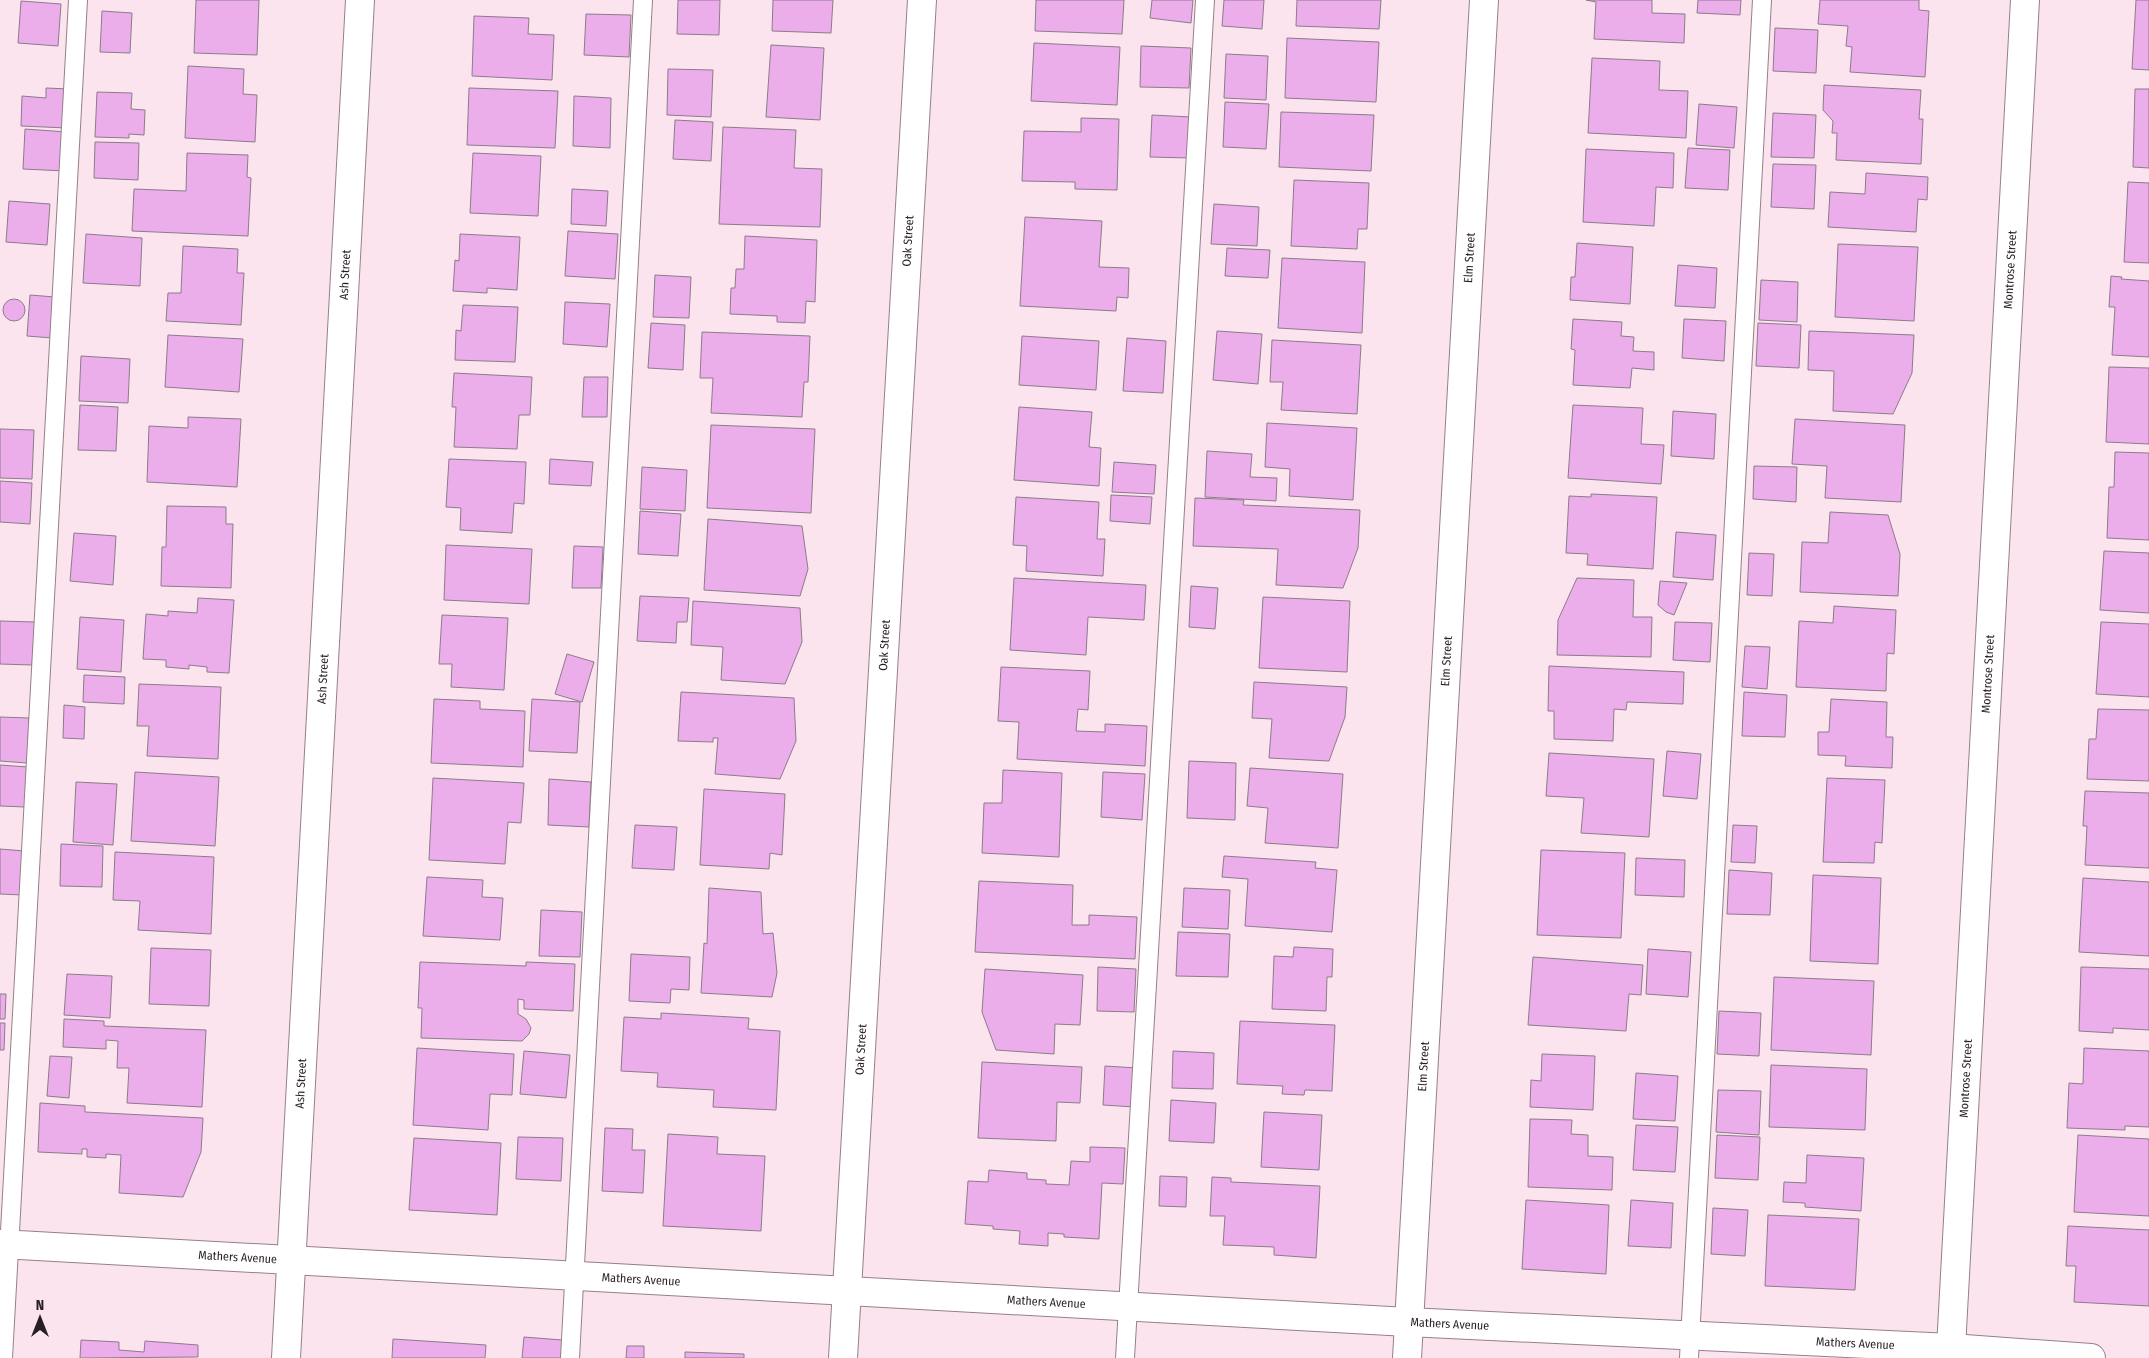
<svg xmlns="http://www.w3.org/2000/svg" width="2149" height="1358" font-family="'Fira Sans Condensed',sans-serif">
<rect width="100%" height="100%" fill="#fce4ef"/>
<g fill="#ecaeea" stroke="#8c7b8b">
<path d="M196,0H259L257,55L194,53Z"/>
<path d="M678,0H720L719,35L677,34Z"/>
<path d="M773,0H833L831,33L772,31Z"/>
<path d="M1036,0H1124L1122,34L1035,31Z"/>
<path d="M1152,0H1193L1191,23L1150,18Z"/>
<path d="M1224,0H1264L1262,29L1222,26Z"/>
<path d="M1297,0H1381L1379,29L1296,26Z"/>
<path d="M1586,0H1652V13L1685,14L1684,43L1594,39L1596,2Z"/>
<path d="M1698,0H1741L1740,15L1697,13Z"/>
<path d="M1820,0H1919V10L1929,11L1925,77L1850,72L1852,47L1846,46L1848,26L1818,24Z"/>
<path d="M2136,0H2149V70L2132,69Z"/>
<path d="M21,1L61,4L58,46L18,43Z"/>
<path d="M102,11L132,13L130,53L100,52Z"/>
<path d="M586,14L631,15L629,57L584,55Z"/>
<path d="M474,16L529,18L528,34L554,35L552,80L472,76Z"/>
<path d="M1775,28L1818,30L1816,73L1773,71Z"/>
<path d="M1287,38L1379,42L1376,102L1285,98Z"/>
<path d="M1034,43L1120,47L1117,105L1031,101Z"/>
<path d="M771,45L824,48L820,120L766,117Z"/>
<path d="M1141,46L1191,48L1189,88L1140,87Z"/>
<path d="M1226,54L1268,56L1266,100L1224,98Z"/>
<path d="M1592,58L1660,61L1659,90L1688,91L1686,138L1588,133Z"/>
<path d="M188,66L244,69L243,94L257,95L255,142L185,138Z"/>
<path d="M668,69L713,70L711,117L667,115Z"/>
<path d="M1824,85L1921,90L1919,119H1923L1921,164L1836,160L1837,133H1832L1833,121L1823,110Z"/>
<path d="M46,88L69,89L67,128L21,126L22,96L46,98Z"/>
<path d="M469,88L558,91L555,148L467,145Z"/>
<path d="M2135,89H2149V168L2133,167Z"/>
<path d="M97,92L132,93L131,109L145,110L144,135L129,134V138L95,137Z"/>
<path d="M574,96L611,98L610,148L573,146Z"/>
<path d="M1225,102L1269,104L1266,149L1223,147Z"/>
<path d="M1699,104L1737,107L1734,148L1696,145Z"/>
<path d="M1281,112L1374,115L1371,171L1279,167Z"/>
<path d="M1773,113L1816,115L1814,158L1771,157Z"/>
<path d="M1152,115L1191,117L1190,158L1150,157Z"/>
<path d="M1081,118L1119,119L1117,190L1075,189V182L1022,181L1024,131L1081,132Z"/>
<path d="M675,120L713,122L711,161L673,159Z"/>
<path d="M723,127L796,130L794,168L822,169L820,227L719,224Z"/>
<path d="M25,129L67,132L65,171L23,169Z"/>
<path d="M95,142L139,143L138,180L94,178Z"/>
<path d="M1688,148L1730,150L1728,190L1685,188Z"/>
<path d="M1586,149L1674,153L1673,188L1656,187L1654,226L1583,222Z"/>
<path d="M187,153L248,155L247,177L251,178L248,236L132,231L134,189L186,191Z"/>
<path d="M473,153L541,156L538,216L470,213Z"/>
<path d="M1773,164L1816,165L1814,209L1771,207Z"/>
<path d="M1866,173L1928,177L1927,200L1918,199L1916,232L1828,227L1830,192L1865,194Z"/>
<path d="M1294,180L1369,183L1367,229H1358L1357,249L1291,246Z"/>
<path d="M2128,182L2149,183V263L2124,262Z"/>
<path d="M572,189L608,191L606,226L571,224Z"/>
<path d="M9,201L50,204L47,245L6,242Z"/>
<path d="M1214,204L1259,207L1257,246L1211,244Z"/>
<path d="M1025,217L1102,221L1099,267L1129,268L1128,298L1117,297L1116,311L1020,306Z"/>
<path d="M568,231L618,234L615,279L565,276Z"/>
<path d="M86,234L142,238L140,286L83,283Z"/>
<path d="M460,234L520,237L517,290L487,288V293L453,291L455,260L459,261Z"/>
<path d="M745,236L817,240L815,302L806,301L805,323L777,322V316L730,314L731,288H735L736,269H744Z"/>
<path d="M1577,243L1633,247L1630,304L1570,300L1571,277H1575Z"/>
<path d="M1838,244L1918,247L1914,321L1835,317Z"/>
<path d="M183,246L238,249L237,273H244L241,325L166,321L168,293H181Z"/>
<path d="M1227,248L1270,250L1268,278L1225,276Z"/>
<path d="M1282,258L1365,262L1362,333L1278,328Z"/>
<path d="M1678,265L1717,268L1715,308L1675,306Z"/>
<path d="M655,275L691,277L689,318L653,317Z"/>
<path d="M2111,276L2122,277L2121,279L2149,281V357L2112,355L2115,307H2109Z"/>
<path d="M1761,280L1798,282L1797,322L1759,320Z"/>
<path d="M30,295L55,297L52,338L27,336Z"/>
<circle cx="14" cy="310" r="11"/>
<path d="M565,302L610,304L607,347L563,344Z"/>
<path d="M463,305L518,307L515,362L455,360L456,330L461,331Z"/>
<path d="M1573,319L1622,322L1621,336L1634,337L1633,351L1654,352V370L1632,368L1630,388L1573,385L1575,350L1571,349Z"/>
<path d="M1684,319L1726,321L1724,361L1682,358Z"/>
<path d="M651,323L685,325L683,370L648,368Z"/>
<path d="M1758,323L1801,325L1799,368L1756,366Z"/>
<path d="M1217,331L1262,334L1258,384L1213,380Z"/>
<path d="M1809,331L1914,335L1912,373L1893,414L1833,411L1834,371L1808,370Z"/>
<path d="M702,332L810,336L808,382H804L802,417L711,413L713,378H700Z"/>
<path d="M168,335L243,339L239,392L165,387Z"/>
<path d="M1022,336L1099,341L1096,390L1019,385Z"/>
<path d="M1127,338L1166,341L1163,393L1123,391Z"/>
<path d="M1272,340L1361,345L1357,414L1281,410L1283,382H1270Z"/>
<path d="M81,356L130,359L128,403L79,401Z"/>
<path d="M2109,367L2149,368V444L2106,442Z"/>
<path d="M454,373L532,377L530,415H519L517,449L454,447L456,407H452Z"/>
<path d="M584,377H608L607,417H582Z"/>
<path d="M80,405L118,407L116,451L78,450Z"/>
<path d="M1573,405L1643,408L1641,444L1664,445L1661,484L1568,478Z"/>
<path d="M1019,407L1092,412L1089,447L1101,448L1099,486L1014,480Z"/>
<path d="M1673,411L1716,414L1714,459L1671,456Z"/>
<path d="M188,417L241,419L237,487L147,482L149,426L188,428Z"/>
<path d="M1795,419L1905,425L1901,502L1825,498L1827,466L1792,464Z"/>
<path d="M1267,423L1357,428L1353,500L1289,496L1290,469L1265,467Z"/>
<path d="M711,425L815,429L811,513L707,508Z"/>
<path d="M0,429L34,430L32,479L0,478Z"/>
<path d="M1207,451L1252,454L1250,477L1277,478L1276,501L1205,497Z"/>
<path d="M2115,452L2149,453V540L2107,538L2109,487H2114Z"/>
<path d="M449,459L526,462L524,504L514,503L512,533L460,530L461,508L446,507Z"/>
<path d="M550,459L593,462L591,486L549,484Z"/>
<path d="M1114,462L1156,465L1154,494L1112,492Z"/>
<path d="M1754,466L1797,467L1796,502L1753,499Z"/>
<path d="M642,467L687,470L685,511L640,509Z"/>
<path d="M0,481L32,483L30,524L0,522Z"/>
<path d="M1591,494L1657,497L1653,569L1587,565L1588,554L1566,553L1569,496L1591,497Z"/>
<path d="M1111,495L1152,497L1150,524L1110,521Z"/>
<path d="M1016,497L1099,502L1097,539H1105L1103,576L1026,571L1027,546L1013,545Z"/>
<path d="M1195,498L1244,500L1243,505L1360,510L1358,548L1343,588L1276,585L1278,549L1193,546Z"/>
<path d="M167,506L226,507V524H233L231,588L161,586L162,547H166Z"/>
<path d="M640,511L681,514L678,556L638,554Z"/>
<path d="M1830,512L1888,515L1900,554L1898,596L1800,592L1802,542L1828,543Z"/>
<path d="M708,519L802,526L808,569L800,596L704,590Z"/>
<path d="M1676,532L1716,535L1713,580L1673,577Z"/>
<path d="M74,533L116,536L113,585L70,581Z"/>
<path d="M446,545L532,549L529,604L444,600Z"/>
<path d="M574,546L603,547L601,588H572Z"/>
<path d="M2104,551L2149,553V613L2100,610Z"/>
<path d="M1749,553L1774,554L1772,596L1747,595Z"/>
<path d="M1014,578L1146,585L1144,620L1088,617L1086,655L1010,650Z"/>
<path d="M1577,578L1634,580L1633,617H1652L1651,657L1557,655L1558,620Z"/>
<path d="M1660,581L1687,583L1674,615L1666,612L1658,605Z"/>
<path d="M1191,586L1218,588L1215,629L1189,627Z"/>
<path d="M640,596L689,598L687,622H677L676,643L637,641Z"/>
<path d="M1263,597L1350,601L1347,672L1259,668Z"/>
<path d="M198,598L234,600L229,673L207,672V667L189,665V669L166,667V660L143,659L146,614L168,616V611L197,613Z"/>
<path d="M693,601L800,608L802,642L785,684L721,680L723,647L691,645Z"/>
<path d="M1834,606L1896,610L1894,654L1887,653L1886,691L1796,687L1799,621L1833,623Z"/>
<path d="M442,615L508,618L504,690L451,687L452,664H439Z"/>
<path d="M80,617L124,620L121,672L77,669Z"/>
<path d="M0,621L35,622L32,665L0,664Z"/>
<path d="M1675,622L1712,623L1710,662L1673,660Z"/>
<path d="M2101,622L2149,624V697L2096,694Z"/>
<path d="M1745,646L1770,647L1767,689L1742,687Z"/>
<path d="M567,654L594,662L582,702L555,694Z"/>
<path d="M1549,666L1684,672L1683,704L1627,702L1626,710L1614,709L1613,741L1554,739V711H1548Z"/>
<path d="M1001,667L1090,671L1088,710L1078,709L1076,731L1105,732V724L1147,726L1145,766L1017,759L1019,722L998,721Z"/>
<path d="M84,675L125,677L124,704L83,702Z"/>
<path d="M1254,682L1347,687L1345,717L1329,761L1269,758L1272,719L1252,718Z"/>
<path d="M139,684L221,687L218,759L147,756L149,726H137Z"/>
<path d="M681,692L794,698L796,741L780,779L715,774L718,738H713V742L678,741Z"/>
<path d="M1744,692L1787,695L1785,737L1742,736Z"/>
<path d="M434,699L480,701V709L525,711L523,767L431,763Z"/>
<path d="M532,699L580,702L577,753L529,751Z"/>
<path d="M1831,699L1887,702L1886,737H1893L1892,768L1845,766L1846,756L1818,755V732H1829Z"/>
<path d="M64,705L85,707L84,739L63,738Z"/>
<path d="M2098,709L2149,710V781L2087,779L2089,739H2096Z"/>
<path d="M0,717L29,718L27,763L0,761Z"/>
<path d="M1667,751L1701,754L1697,799L1663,796Z"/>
<path d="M1549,753L1654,759L1649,837L1581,833L1584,798L1546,796Z"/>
<path d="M1189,761L1236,763L1235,820L1187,818Z"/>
<path d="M0,765L28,767L25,807L0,806Z"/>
<path d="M1250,768L1343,774L1338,848L1265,843L1268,808L1247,806Z"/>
<path d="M1003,770L1062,773L1059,857L982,853L984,803H1002Z"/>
<path d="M135,772L219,777L215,846L131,841Z"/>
<path d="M1103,772L1145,774L1142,820L1101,817Z"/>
<path d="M433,778L524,783L521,823L508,822L505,864L429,860Z"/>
<path d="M1827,778L1885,780L1882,843L1875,842L1874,863L1823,862Z"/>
<path d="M549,779L591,782L589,827L548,825Z"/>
<path d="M76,782L117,784L113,845L73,842Z"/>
<path d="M704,789L785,794L782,855L770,853L769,869L700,865Z"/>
<path d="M2085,791L2149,793V868L2085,865L2087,826H2083Z"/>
<path d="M635,825L677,827L674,870L632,868Z"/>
<path d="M1733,825L1757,826L1755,863L1731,862Z"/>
<path d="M61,844L103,846L102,887L60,886Z"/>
<path d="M0,849L25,851L22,895L0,894Z"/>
<path d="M1541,850L1625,853L1621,938L1537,935Z"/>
<path d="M115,852L214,857L211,934L138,930L140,901L113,900Z"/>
<path d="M1224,856L1316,862L1315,868L1337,870L1332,932L1245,926L1248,879L1222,877Z"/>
<path d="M1636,858L1685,860L1684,897L1635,895Z"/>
<path d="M1729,870L1772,873L1770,915L1727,914Z"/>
<path d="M1813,875L1881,878L1878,964L1810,961Z"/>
<path d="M427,877L483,880L482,897L503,898L500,940L423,936Z"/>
<path d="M2083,878L2149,882V956L2079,952Z"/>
<path d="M979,881L1073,885L1072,925H1089V915L1137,917L1135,959L975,952Z"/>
<path d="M709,888L761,892L763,934L773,933L777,973L772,997L701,993L704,943L707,944Z"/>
<path d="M1184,888L1230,890L1228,929L1182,927Z"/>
<path d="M541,910L582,912L580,957L539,956Z"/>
<path d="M1178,932L1230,934L1228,977L1176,976Z"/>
<path d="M1294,947L1333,949L1332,977H1327L1326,1011L1272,1009L1274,956L1293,957Z"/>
<path d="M151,948L211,950L209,1006L149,1004Z"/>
<path d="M1648,949L1691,952L1688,997L1646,994Z"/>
<path d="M631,954L690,957L689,990L671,989L670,1003L629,1001Z"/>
<path d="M1533,957L1643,965L1641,995L1629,994L1626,1031L1528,1025Z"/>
<path d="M420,962L526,966V962L575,964L573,1011L524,1009V1000L518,999V1014L526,1019L531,1028L529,1034L522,1041L421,1038L422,1008H418Z"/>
<path d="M1098,967L1136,969L1134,1012L1097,1011Z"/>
<path d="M2081,967L2149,969V1030L2113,1028V1033L2079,1031Z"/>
<path d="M985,969L1083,975L1080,1025L1055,1024L1054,1054L996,1050L982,1012Z"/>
<path d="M67,974L112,976L110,1018L64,1015Z"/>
<path d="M1774,977L1874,981L1871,1055L1771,1050Z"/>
<path d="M0,994H6L5,1019H0Z"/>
<path d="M1719,1011L1761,1013L1759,1056L1717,1054Z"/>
<path d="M661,1013L749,1018L748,1029L780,1031L776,1110L713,1107L714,1090L657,1087L658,1073L621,1071L624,1017L661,1019Z"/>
<path d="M64,1019L104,1021V1026L206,1030L202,1107L127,1103L129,1068H117L118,1041L106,1040V1049L63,1047Z"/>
<path d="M1240,1021L1335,1025L1332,1091L1305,1090L1304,1095L1282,1094L1283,1086L1237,1084Z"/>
<path d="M0,1023H5L4,1050H0Z"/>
<path d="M417,1048L514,1054L512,1095L490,1094L488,1130L413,1125Z"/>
<path d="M2084,1048L2149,1051V1127L2125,1126V1130L2067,1128L2069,1083L2083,1084Z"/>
<path d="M524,1051L570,1055L566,1098L520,1094Z"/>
<path d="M1173,1051L1214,1053L1213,1089L1172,1088Z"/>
<path d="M1542,1054L1595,1056L1593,1110L1530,1107L1531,1080L1541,1081Z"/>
<path d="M50,1056L72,1057L69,1098L47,1096Z"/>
<path d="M982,1062L1082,1067L1080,1103L1057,1102L1056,1141L978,1138Z"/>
<path d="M1771,1065L1867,1069L1865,1130L1769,1127Z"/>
<path d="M1105,1066L1137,1068L1135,1107L1103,1105Z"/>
<path d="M1636,1073L1678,1076L1675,1121L1633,1119Z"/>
<path d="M1718,1090L1761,1091L1759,1135L1716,1132Z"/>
<path d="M1171,1100L1216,1103L1214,1143L1169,1141Z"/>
<path d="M40,1103L85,1106V1112L203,1118L201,1152L183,1197L119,1193L121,1155L106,1154V1158L87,1157V1149H82V1154L38,1152Z"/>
<path d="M1264,1112L1322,1115L1319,1170L1261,1167Z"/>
<path d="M1530,1119L1572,1120L1571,1134L1588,1135V1156L1613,1157L1612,1190L1528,1187Z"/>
<path d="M1636,1125L1678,1127L1675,1172L1633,1170Z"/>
<path d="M605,1128L633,1129L632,1150H645L643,1193L602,1191Z"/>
<path d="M668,1134L718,1137L717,1154L765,1156L761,1231L663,1226Z"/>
<path d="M1717,1135L1760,1137L1758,1180L1715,1178Z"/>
<path d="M2078,1135L2149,1139V1216L2074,1212Z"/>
<path d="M518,1137L563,1138L561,1181L516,1179Z"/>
<path d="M414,1138L501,1143L497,1215L409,1210Z"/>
<path d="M1090,1147L1125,1148L1123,1184L1102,1183L1099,1239L1064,1237V1234L1048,1233V1246L1019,1244L1020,1231L993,1229V1226L965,1224L968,1181L988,1182L989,1170L1027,1173V1179L1046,1180V1184L1069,1185L1071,1161L1090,1162Z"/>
<path d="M1807,1155L1864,1158L1861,1211L1805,1207V1203L1783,1202L1784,1182L1806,1183Z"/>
<path d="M1160,1176L1187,1177L1186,1207L1159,1206Z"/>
<path d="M1212,1177L1231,1178V1182L1320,1186L1316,1258L1274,1255V1247L1223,1245L1225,1216H1210Z"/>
<path d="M1526,1200L1609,1205L1606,1274L1522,1269Z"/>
<path d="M1631,1200L1673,1203L1671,1248L1628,1246Z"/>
<path d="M1713,1208L1748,1210L1745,1256L1711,1254Z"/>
<path d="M1768,1215L1859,1219L1855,1290L1765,1286Z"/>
<path d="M2068,1226L2149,1230V1306L2074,1302L2076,1266H2066Z"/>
<path d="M524,1337L562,1340L561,1358H522Z"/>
<path d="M393,1339L486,1345L485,1358H392Z"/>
<path d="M81,1340L119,1342V1350L144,1352L145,1341L198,1345V1357L80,1358Z"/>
<path d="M627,1346H644V1358H626Z"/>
<path d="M685,1352L744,1354V1358H685Z"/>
</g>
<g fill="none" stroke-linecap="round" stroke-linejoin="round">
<g stroke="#95808a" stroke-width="20">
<g id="service">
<path d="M3,1358L78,0"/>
<path d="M570,1358L643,0"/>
<path d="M1125,1358L1205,0"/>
<path d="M1689,1358L1762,0"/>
</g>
</g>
<g stroke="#95808a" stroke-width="30">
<g id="minor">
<path id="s1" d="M0,1244L1408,1322L1951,1348L2091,1358"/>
<path id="s2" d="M1951,1348L2025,0"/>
<path id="s3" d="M286,1358L360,0"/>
<path id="s4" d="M843,1358L922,0"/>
<path id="s5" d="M1407,1358L1484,0"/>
</g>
</g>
<use href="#service" stroke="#fff" stroke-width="18"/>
<use href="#minor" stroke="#fff" stroke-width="28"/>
</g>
<g text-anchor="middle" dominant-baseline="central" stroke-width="4" stroke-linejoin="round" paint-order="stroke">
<g font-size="12" fill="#281f23" stroke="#fce4ef">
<text stroke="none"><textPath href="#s4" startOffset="1119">Oak Street</textPath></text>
<text stroke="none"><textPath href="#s5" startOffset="1102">Elm Street</textPath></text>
<text stroke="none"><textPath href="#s2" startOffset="1080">Montrose Street</textPath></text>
<text stroke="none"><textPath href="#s3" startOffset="1085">Ash Street</textPath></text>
<text stroke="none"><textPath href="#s4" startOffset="714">Oak Street</textPath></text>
<text stroke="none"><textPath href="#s5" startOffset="698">Elm Street</textPath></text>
<text stroke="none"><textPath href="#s2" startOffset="675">Montrose Street</textPath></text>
<text stroke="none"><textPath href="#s3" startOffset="680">Ash Street</textPath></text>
<text stroke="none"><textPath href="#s4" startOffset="309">Oak Street</textPath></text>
<text stroke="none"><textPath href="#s5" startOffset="292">Elm Street</textPath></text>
<text stroke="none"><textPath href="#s2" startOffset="270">Montrose Street</textPath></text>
<text stroke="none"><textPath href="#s3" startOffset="275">Ash Street</textPath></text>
<text stroke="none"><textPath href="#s1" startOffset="238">Mathers Avenue</textPath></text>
<text stroke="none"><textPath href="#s1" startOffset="642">Mathers Avenue</textPath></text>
<text stroke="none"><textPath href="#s1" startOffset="1048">Mathers Avenue</textPath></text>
<text stroke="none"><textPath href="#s1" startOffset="1452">Mathers Avenue</textPath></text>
<text stroke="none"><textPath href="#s1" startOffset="1858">Mathers Avenue</textPath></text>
</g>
</g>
<g transform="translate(40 1318)" stroke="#fce4ef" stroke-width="4" paint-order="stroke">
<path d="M0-4L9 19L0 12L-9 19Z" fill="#281f23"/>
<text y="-8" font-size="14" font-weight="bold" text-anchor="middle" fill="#281f23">N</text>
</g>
</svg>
